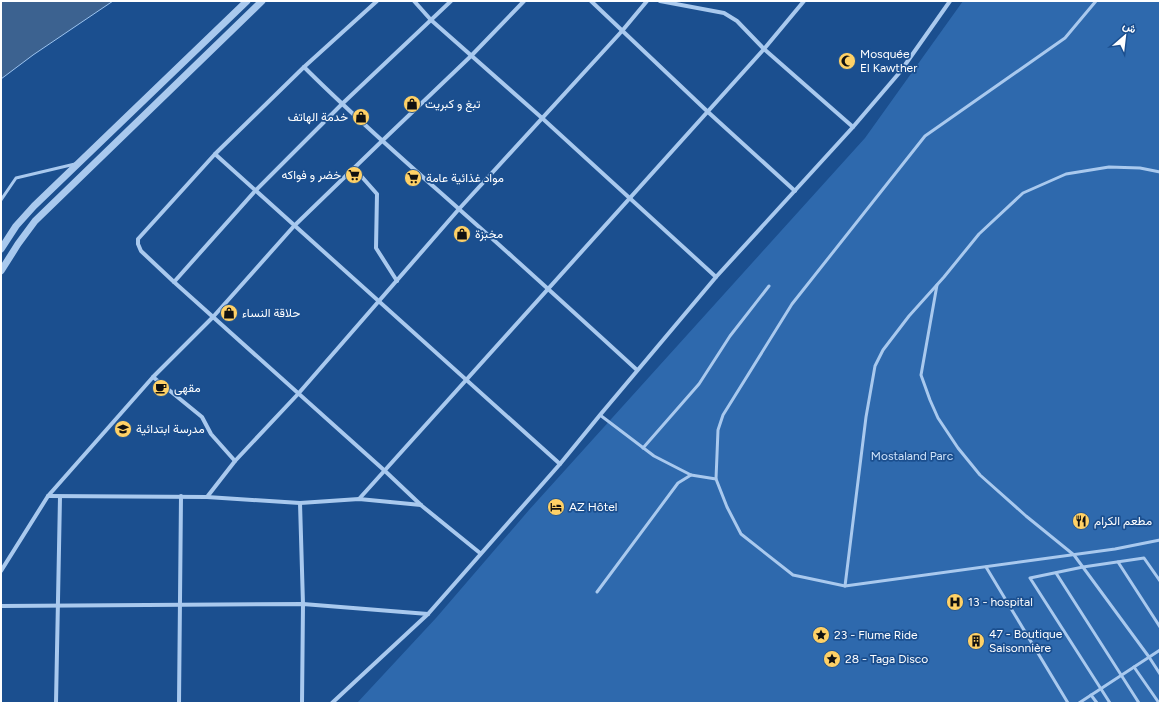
<svg xmlns="http://www.w3.org/2000/svg" width="1161" height="704" font-family="Figtree,Vazirmatn,sans-serif">
<rect width="100%" height="100%" fill="#1b4f8f"/>
<path fill="#2e69ad" d="M963,1H1160V703H357L436,618L529,510L865,138Z"/>
<path fill="#3c6290" stroke="#9cc4f0" d="M1,1H113L33,55L1,79Z"/>
<g fill="none" stroke-linecap="round" stroke-linejoin="round">
<g stroke="#a9c9ee" stroke-width="3">
<path d="M1096,1L1065,38L925,136L792,304L723,415L718,430L716,479L727,507L741,534L793,575L845,586L1115,549L1160,540"/>
<path d="M1,200L16,178L75,164"/>
<path d="M937,285L921,375L930,400L938,418L958,448L980,475L1026,516L1074,555L1149,657L1160,674"/>
<path d="M600,415L654,456L691,475L716,479"/>
<path d="M643,448L699,384L730,336L769,286"/>
<path d="M1118,562L1160,627"/>
<path d="M986,567L1068,703"/>
<path d="M1056,573L1139,703"/>
<path d="M845,586L866,417L875,366L883,350L909,316L944,277L979,234L1023,193L1066,174L1109,167L1140,168L1160,172"/>
<path d="M597,592L678,483L691,475"/>
<path d="M1134,667L1159,703"/>
<path d="M1091,695L1097,703"/>
<path d="M1079,703L1160,650"/>
<path d="M1110,703L1030,578L1083,567L1144,558L1160,581"/>
</g>
<g stroke="#a9c9ee" stroke-width="4">
<path d="M377,1L304,67L215,154L138,239V244L141,251L174,282L385,471L422,506L480,553"/>
<path d="M414,1L431,20L542,118L716,277"/>
<path d="M591,1L708,112L795,191"/>
<path d="M660,1L724,13L737,21L764,49L853,127"/>
<path d="M304,67C354,117 407,163 460,210C520,263 578,316 637,370"/>
<path d="M215,154L560,464"/>
<path d="M354,168L377,194L376,248L397,281"/>
<path d="M174,282L255,191L342,104L451,1"/>
<path d="M153,377L202,417L211,434L235,461"/>
<path d="M48,496L207,497L300,503L359,499L421,505"/>
<path d="M207,497L235,461L298,394L459,209L622,31L647,1"/>
<path d="M359,499L764,49L804,1"/>
<path d="M300,503L303,604L302,703"/>
<path d="M1,571L48,496L153,377L213,317L294,226L382,141L471,56L524,1"/>
<path d="M1,606L303,604L428,614"/>
<path d="M56,703L60,497"/>
<path d="M179,703L181,496"/>
<path d="M332,703L428,614L560,464L600,415L716,277L853,127L900,72L950,1"/>
</g>
<g stroke="#a9c9ee" stroke-width="7">
<path d="M1,249L16,226L34,206L247,1"/>
<path d="M1,271L18,244L35,221L262,1"/>
</g>
</g>
<defs>
<g id="mosque-disc" transform="scale(0.9)"><circle r="9.5" fill="#ffd166" stroke="#1b4f8f"/><path d="M3.5-4.9A6 6 0 1 0 3.5 4.9A5 5 0 1 1 3.5-4.9Z" fill="#111"/></g>
<g id="shop-disc" transform="scale(0.9)"><circle r="9.5" fill="#ffd166" stroke="#1b4f8f"/><path d="M-5-2.5h2.3a2.7 3.5 0 0 1 5.4 0H5L5.5 6h-11ZM-1.5-2.5h3a1.5 2.3 0 0 0-3 0Z" fill="#111"/></g>
<g id="supermarket-disc" transform="scale(0.9)"><circle r="9.5" fill="#ffd166" stroke="#1b4f8f"/><path d="M-6-5.5h2.5l.6 2H6L4.5 2H-2.5L-4.4-4H-6ZM-1.5 3.2a1.3 1.3 0 1 0 .1 0ZM3 3.2a1.3 1.3 0 1 0 .1 0Z" fill="#111"/></g>
<g id="cafe-disc" transform="scale(0.9)"><circle r="9.5" fill="#ffd166" stroke="#1b4f8f"/><path d="M-5.5-4.5H6V0H3Q3 3.5 0 3.5H-2.5Q-5.5 3.5-5.5 0ZM3-3.2v2h1.7v-2ZM-6 4.5H4V6H-6Z" fill="#111"/></g>
<g id="school-disc" transform="scale(0.9)"><circle r="9.5" fill="#ffd166" stroke="#1b4f8f"/><path d="M0-5L7-2L0 1L-7-2ZM-4 1L0 2.5L4 1V4Q0 6-4 4Z" fill="#111"/></g>
<g id="hotel-disc" transform="scale(0.9)"><circle r="9.5" fill="#ffd166" stroke="#1b4f8f"/><path d="M-6-4.5h1.5V1H6V5H4.5V3h-9V5H-6ZM-4 0a1.8 1.8 0 1 1 3.6 0ZM.5 0V-2.5h3Q6-2.5 6 0Z" fill="#111"/></g>
<g id="restaurant-disc" transform="scale(0.9)"><circle r="9.5" fill="#ffd166" stroke="#1b4f8f"/><path d="M-5-6h1v4h1v-4h1v4h1v-4h1v5L-1.5 .5V6h-2V.5L-5-1ZM5-6V6H3V1.5H1.5Q1.5-4 5-6Z" fill="#111"/></g>
<g id="hospital-disc" transform="scale(0.9)"><circle r="9.5" fill="#ffd166" stroke="#1b4f8f"/><path d="M-5-5h3v3.5h4V-5h3V5h-3V1.5h-4V5h-3Z" fill="#111"/></g>
<g id="sight-disc" transform="scale(0.9)"><circle r="9.5" fill="#ffd166" stroke="#1b4f8f"/><path d="M0-6L1.8-2.2L6-1.7L2.9 1.2L3.7 5.4L0 3.3L-3.7 5.4L-2.9 1.2L-6-1.7L-1.8-2.2Z" fill="#111"/></g>
<g id="building-disc" transform="scale(0.9)"><circle r="9.5" fill="#ffd166" stroke="#1b4f8f"/><path d="M-4-6H4V6H1V3H-1V6H-4ZM-2.5-4.3h1.7v1.8h-1.7ZM.8-4.3h1.7v1.8H.8ZM-2.5-1h1.7V.8h-1.7ZM.8-1h1.7V.8H.8Z" fill="#111"/></g>
</defs>
<g fill-rule="evenodd">
<use href="#mosque-disc" x="847" y="61"/>
<use href="#shop-disc" x="412" y="104"/>
<use href="#shop-disc" x="361" y="117"/>
<use href="#supermarket-disc" x="354" y="175"/>
<use href="#supermarket-disc" x="413" y="178"/>
<use href="#shop-disc" x="462" y="234"/>
<use href="#shop-disc" x="229" y="313"/>
<use href="#cafe-disc" x="161" y="388"/>
<use href="#school-disc" x="123" y="429"/>
<use href="#hotel-disc" x="556" y="507"/>
<use href="#restaurant-disc" x="1081" y="521"/>
<use href="#hospital-disc" x="955" y="602"/>
<use href="#sight-disc" x="821" y="635"/>
<use href="#building-disc" x="976" y="641"/>
<use href="#sight-disc" x="832" y="659"/>
</g>
<g text-anchor="middle" dominant-baseline="central" stroke-width="3.5" stroke-linejoin="round" paint-order="stroke">
<g font-size="12" fill="#fff" stroke="#1b4f8f" text-anchor="start">
<text x="860" y="54">Mosquée<tspan x="860" dy="14">El Kawther</tspan></text>
<text x="425" y="104">تبغ و كبريت</text>
<text x="348" y="117" text-anchor="end">خدمة الهاتف</text>
<text x="341" y="175" text-anchor="end">خضر و فواكه</text>
<text x="426" y="178">مواد غذائية عامة</text>
<text x="475" y="234">مخبزة</text>
<text x="242" y="313">حلاقة النساء</text>
<text x="174" y="388">مقهى</text>
<text x="136" y="429">مدرسة ابتدائية</text>
<text x="569" y="507">AZ Hôtel</text>
<text x="1094" y="521">مطعم الكرام</text>
<text x="968" y="602">13 - hospital</text>
<text x="989" y="634">47 - Boutique<tspan x="989" dy="14">Saisonnière</tspan></text>
<text x="834" y="635">23 - Flume Ride</text>
<text x="845" y="659">28 - Taga Disco</text>
</g>
<g font-size="12" fill="#cfe3fa" stroke="#1b4f8f">
<text x="912" y="456">Mostaland Parc</text>
</g>
</g>
<rect width="1161" height="704" fill="none" stroke="#ffffff" stroke-width="4"/>
<g transform="translate(1125 36) rotate(28)" stroke="#1b4f8f" stroke-width="3" paint-order="stroke">
<path d="M0-3L7 15L0 10L-7 15Z" fill="#ffffff"/>
<text y="-6" font-size="11" font-weight="bold" text-anchor="middle" fill="#ffffff">ش</text>
</g>
</svg>
